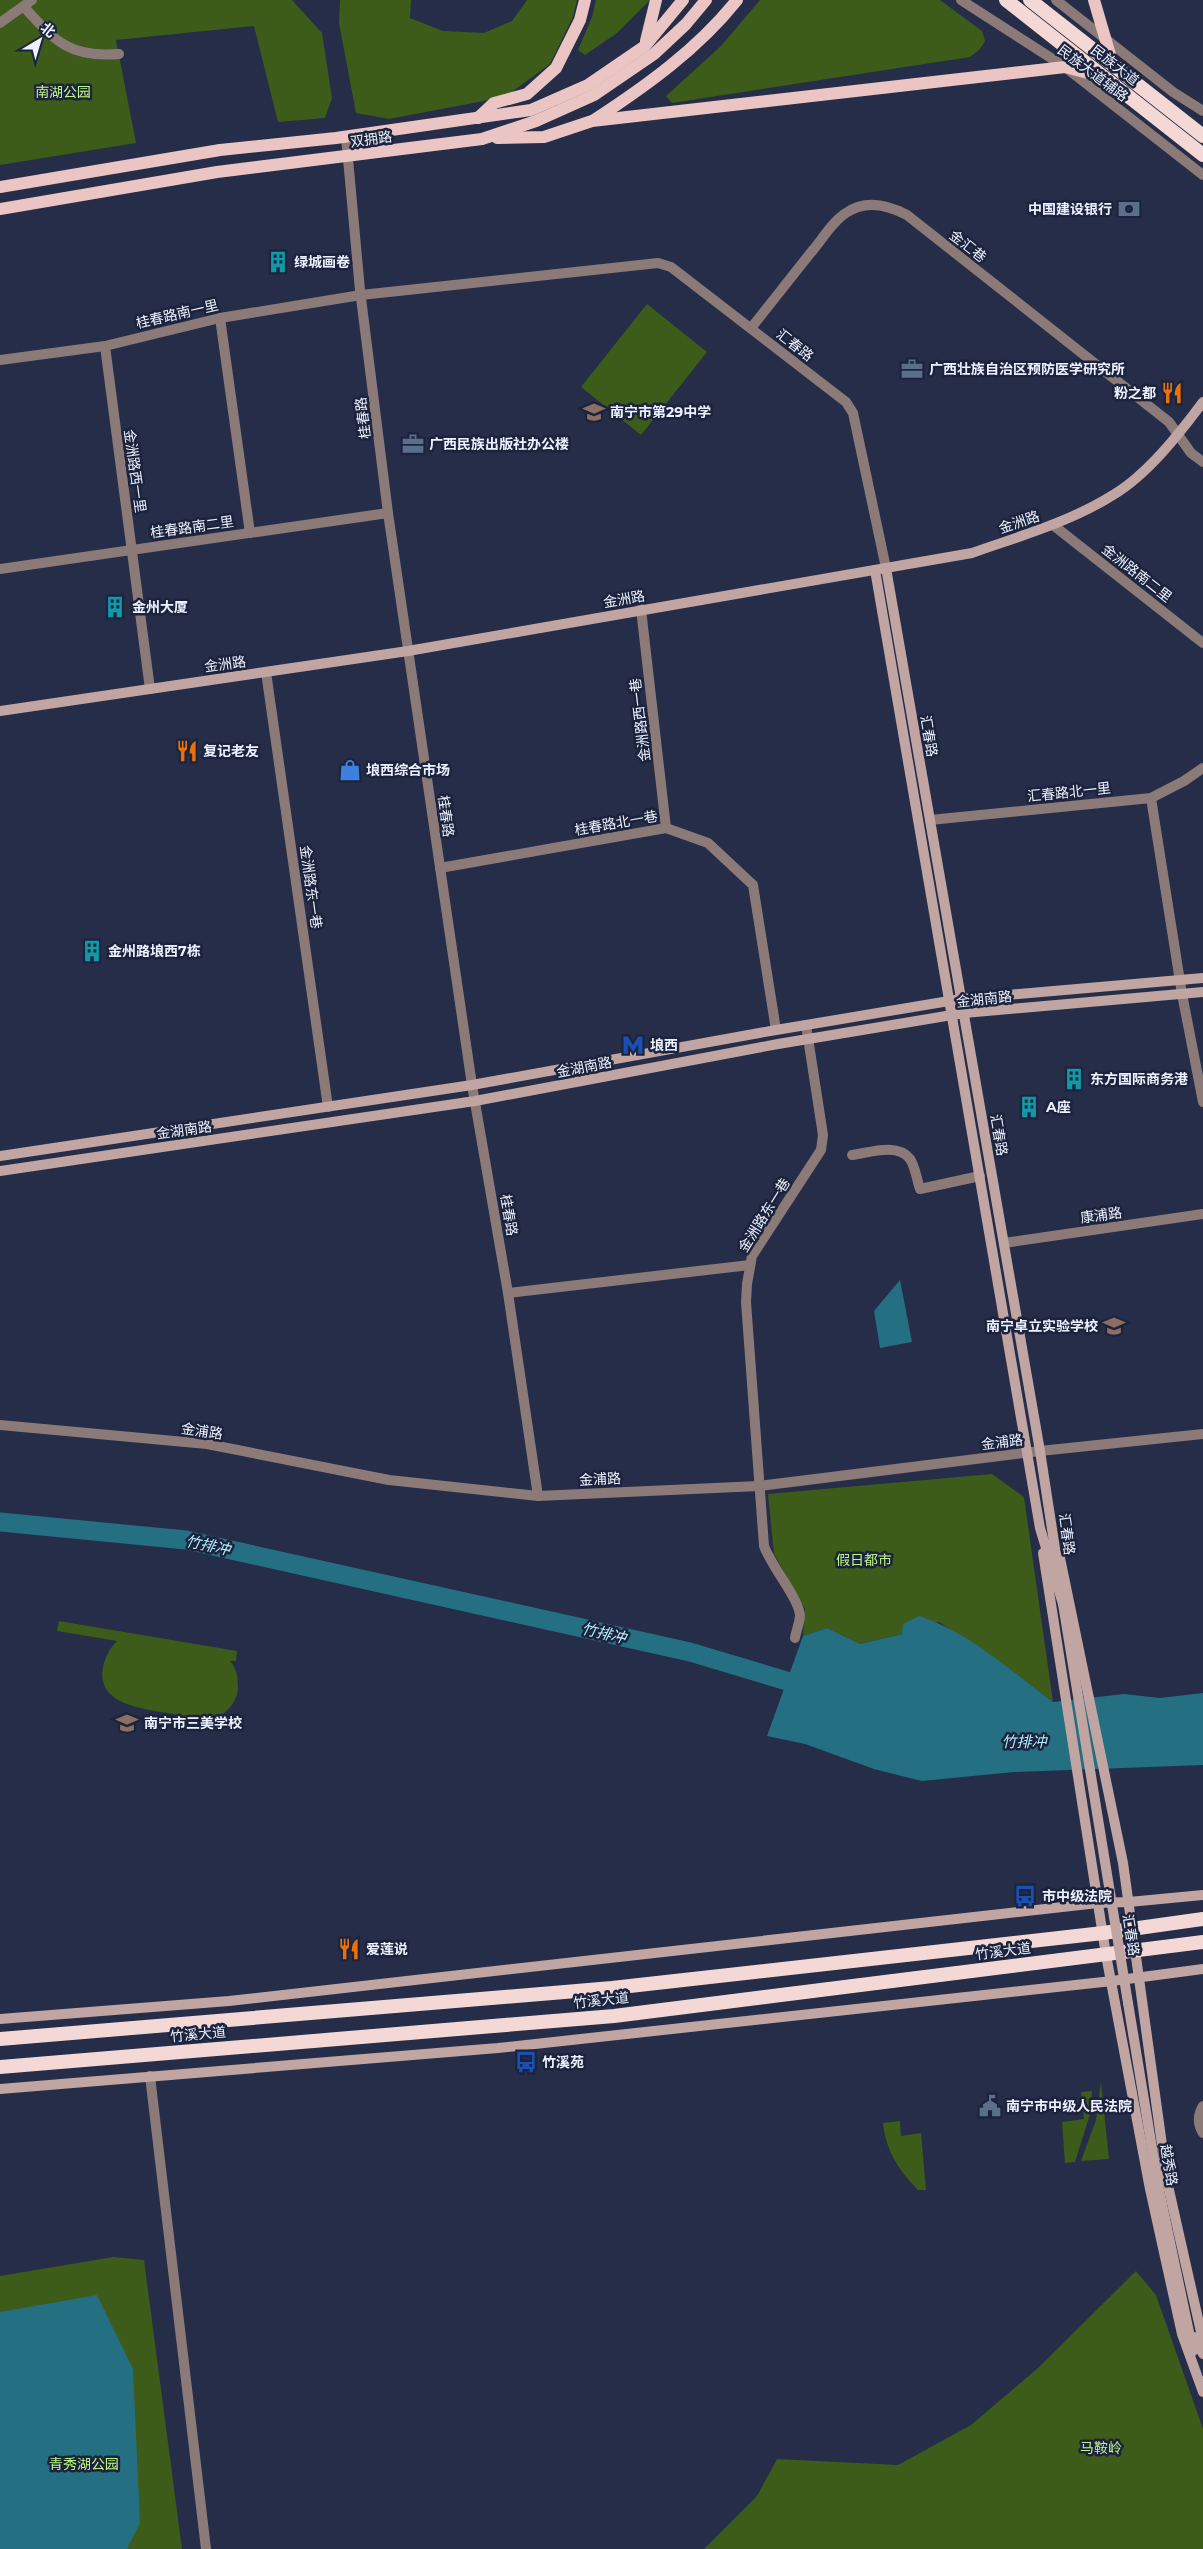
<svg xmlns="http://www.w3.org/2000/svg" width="1203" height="2549" font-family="Montserrat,'Noto Sans SC',sans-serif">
<rect width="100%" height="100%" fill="#252d48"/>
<g fill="#3d5b19">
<path d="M0,0H292L322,33L332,98L325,118L278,122L254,26L116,40L136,143L0,165Z"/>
<path d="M340,0H411L410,18L443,31L484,33L512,21L527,0H577L573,17L550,64L505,97L389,119L356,113L339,23Z"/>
<path d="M596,0H650L617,33L585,55L578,50L592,17Z"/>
<path d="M760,0H940L982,31L985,41L980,49L970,57L672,103L666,96L721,46Z"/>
<path d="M647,304L707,352L641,435L581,387Z"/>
<path d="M992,1474L1024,1497L1053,1702L988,1653L939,1622L902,1634L860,1644L827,1628L803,1636L805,1609L774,1554L768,1494Z"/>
<path d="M59,1621L237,1651L236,1661H230C237,1669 238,1678 238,1689C237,1701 227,1714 215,1718C202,1721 186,1716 173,1714C146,1709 92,1706 104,1663C107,1654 110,1648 117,1641L57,1631Z"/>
<path d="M1101,2082L1109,2159L1081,2161L1096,2120Z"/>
<path d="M1092,2091L1091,2111L1075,2162L1065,2163L1062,2122L1084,2119L1081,2092Z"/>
<path d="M900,2121L901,2136L921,2133L926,2190H918C899,2170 886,2152 883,2123Z"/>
<path d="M113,2257L144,2260L182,2549H0V2276Z"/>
<path d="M1136,2271L1156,2295L1203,2429V2549H704L757,2496L777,2459L898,2465L971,2425L1038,2368Z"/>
</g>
<g fill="#246f81">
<path d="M900,1280L912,1342L880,1348L874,1311Z"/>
<path d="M919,1616C969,1632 1011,1671 1053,1702L1124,1694L1160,1698L1203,1693V1765L1014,1772L922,1781L874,1769L805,1744L767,1736L803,1636L827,1628L860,1644L902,1634L903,1624Z"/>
<path d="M97,2295L133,2369L140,2523L127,2549H0V2312Z"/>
</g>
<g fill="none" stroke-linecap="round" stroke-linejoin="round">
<path stroke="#246f81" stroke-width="19" d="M0,1522L186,1540L690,1652L810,1688"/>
<g stroke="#8c7a79" stroke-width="10">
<path d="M24,7C55,41 69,58 119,54"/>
<path d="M0,23L32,0"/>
<path d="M346,137L360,290L388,513L472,1085L508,1293L538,1496"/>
<path d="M220,318L250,533"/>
<path d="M751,328C772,302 792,276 813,250C823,238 833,221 846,213C866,199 888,205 907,215L1169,422L1191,453L1203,462"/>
<path d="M105,346L150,689"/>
<path d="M0,360L105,346L220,318L361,295L658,263L671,267L846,402L853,413L886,568"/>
<path d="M1053,525L1203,643"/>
<path d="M0,569L388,513"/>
<path d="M641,609L666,828"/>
<path d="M266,672L328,1107"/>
<path d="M1151,798L1182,994L1203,1102"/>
<path d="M930,820L1151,798L1184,781L1203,768"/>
<path d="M440,868L666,828L708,843L753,885L776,1030"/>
<path d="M852,1155C868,1153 898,1142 910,1159C915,1166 917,1180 920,1189L980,1176"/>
<path d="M1004,1243L1203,1214"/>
<path d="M508,1293L750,1265"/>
<path d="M0,1425L207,1444L389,1480L538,1496L759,1486L1040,1451L1203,1434"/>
<path d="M795,1638C796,1631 800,1622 800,1615C798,1597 771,1566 764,1546L746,1302L747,1284L752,1256L821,1150L823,1135L806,1025"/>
<path d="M1203,2106C1198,2114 1197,2124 1203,2133"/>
</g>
<g stroke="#8c7a79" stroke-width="10">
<path d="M961,0L1065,67L1203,175"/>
<path d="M1056,0L1173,92L1203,111"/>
<path d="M150,2076L206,2549"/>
</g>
<g stroke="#c1a5a3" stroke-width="10">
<path d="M886,568L1040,1451L1058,1568"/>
<path d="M875,570L1040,1528L1063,1604"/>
<path d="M0,711L408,651L972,553C1020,536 1070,522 1113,495C1147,475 1180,433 1203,402"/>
<path d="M0,1156L472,1085L776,1030L961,999L1203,978"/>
<path d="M0,1171L475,1101L778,1044L964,1013L1203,992"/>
<path d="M1043,1553L1106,1955L1150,2189L1182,2334L1203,2392"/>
<path d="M1060,1558L1123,1863L1167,2181L1203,2341"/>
<path d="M1128,2003L1159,2190L1193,2351"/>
<path d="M0,2019L229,2001L1098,1903L1129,1902L1203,1895"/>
<path d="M0,2089L498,2048L1112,1981L1203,1969"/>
<path d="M1194,2337L1203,2354"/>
</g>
<g stroke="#eac5c3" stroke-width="12">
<path d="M1094,0L1113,65"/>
<path d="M646,41L656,0"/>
<path d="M478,118L494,103L527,94L556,68L580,20L585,0"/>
<path d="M594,120C646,86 698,49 737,0"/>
<path d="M497,138L544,137L592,121L1065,67L1103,77"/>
<path d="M0,187L220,150L336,138L531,110L588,85L645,46L683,0"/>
<path d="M0,209L217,172L482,139L536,121L594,95L654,54L686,24L706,0"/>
</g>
<g stroke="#f4d8d6" stroke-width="14">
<path d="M1006,0L1203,155"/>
<path d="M1030,0L1203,136"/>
<path d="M0,2039L612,1988L1103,1933L1203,1919"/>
<path d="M0,2067L614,2016L1203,1942"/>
</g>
<path stroke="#c1a5a3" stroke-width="10" d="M1063,1604L1128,2003"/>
</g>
<defs>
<g id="bank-bare" transform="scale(1.725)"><path d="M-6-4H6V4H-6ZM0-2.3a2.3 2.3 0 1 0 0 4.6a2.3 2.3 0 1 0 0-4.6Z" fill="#5c6f8a" stroke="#1c233d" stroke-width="2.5" paint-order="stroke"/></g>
<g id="building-bare" transform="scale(1.725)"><path d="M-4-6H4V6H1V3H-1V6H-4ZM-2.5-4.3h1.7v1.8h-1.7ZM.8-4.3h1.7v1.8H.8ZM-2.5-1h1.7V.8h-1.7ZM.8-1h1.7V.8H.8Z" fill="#0f9aa8" stroke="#1c233d" stroke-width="2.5" paint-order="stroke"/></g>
<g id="office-bare" transform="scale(1.725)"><path d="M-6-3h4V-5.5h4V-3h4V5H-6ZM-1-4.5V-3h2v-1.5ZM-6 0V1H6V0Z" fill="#5c6f8a" stroke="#1c233d" stroke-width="2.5" paint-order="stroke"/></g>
<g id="restaurant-bare" transform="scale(1.725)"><path d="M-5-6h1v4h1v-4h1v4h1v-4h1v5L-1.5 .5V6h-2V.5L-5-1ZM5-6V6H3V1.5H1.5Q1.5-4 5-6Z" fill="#e8710a" stroke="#1c233d" stroke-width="2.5" paint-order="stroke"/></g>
<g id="school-bare" transform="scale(1.725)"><path d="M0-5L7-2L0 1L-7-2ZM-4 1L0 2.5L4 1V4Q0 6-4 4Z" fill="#8d6e63" stroke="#1c233d" stroke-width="2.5" paint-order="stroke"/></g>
<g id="shop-bare" transform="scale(1.725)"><path d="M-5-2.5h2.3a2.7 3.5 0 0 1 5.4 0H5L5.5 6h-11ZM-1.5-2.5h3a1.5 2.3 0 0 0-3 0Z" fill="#3f7fe0" stroke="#1c233d" stroke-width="2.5" paint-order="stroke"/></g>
<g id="metro-bare" transform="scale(1.725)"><path d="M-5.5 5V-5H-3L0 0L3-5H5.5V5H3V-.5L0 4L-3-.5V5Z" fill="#1a4fb4" stroke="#1c233d" stroke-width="2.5" paint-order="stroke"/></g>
<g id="bus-bare" transform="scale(1.725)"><path d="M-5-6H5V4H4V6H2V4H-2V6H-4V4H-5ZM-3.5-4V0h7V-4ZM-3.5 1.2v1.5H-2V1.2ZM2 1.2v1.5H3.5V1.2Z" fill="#1a4fb4" stroke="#1c233d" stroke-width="2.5" paint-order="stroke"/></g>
<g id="civic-bare" transform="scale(1.725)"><path d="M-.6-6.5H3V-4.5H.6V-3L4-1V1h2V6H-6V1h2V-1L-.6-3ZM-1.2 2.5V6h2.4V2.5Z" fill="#5c6f8a" stroke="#1c233d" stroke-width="2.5" paint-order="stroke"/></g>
</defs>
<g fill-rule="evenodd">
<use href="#bank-bare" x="1129" y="209"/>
<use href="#building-bare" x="278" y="262"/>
<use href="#office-bare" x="912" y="369"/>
<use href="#restaurant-bare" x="1172" y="393"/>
<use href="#school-bare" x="594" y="412"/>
<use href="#office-bare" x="413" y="444"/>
<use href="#building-bare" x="115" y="607"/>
<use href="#restaurant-bare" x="187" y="751"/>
<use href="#shop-bare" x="350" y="770"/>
<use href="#building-bare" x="92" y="951"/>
<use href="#metro-bare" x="633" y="1045"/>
<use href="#building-bare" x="1074" y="1079"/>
<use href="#building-bare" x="1029" y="1107"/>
<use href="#school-bare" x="1114" y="1326"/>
<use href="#school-bare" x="127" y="1723"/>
<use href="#bus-bare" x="1025" y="1896"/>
<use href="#restaurant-bare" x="349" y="1949"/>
<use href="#bus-bare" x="526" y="2062"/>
<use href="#civic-bare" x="990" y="2106"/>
</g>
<g text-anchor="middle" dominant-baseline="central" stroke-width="5" stroke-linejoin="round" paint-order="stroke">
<g font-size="14" fill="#ebf1ff" stroke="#1c233d">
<text transform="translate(1115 65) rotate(38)">民族大道</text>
<text transform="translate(1093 73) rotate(37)">民族大道辅路</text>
<text transform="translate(371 139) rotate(-8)">双拥路</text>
<text transform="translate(968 246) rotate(38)">金汇巷</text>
<text transform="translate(177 314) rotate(-13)">桂春路南一里</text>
<text transform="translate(795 345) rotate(38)">汇春路</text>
<text transform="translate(363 418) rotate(-97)">桂春路</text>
<text transform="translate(135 471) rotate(82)">金洲路西一里</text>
<text transform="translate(1019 522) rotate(-19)">金洲路</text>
<text transform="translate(192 527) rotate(-8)">桂春路南二里</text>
<text transform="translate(1137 573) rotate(38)">金洲路南二里</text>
<text transform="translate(624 599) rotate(-10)">金洲路</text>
<text transform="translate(225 664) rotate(-8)">金洲路</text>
<text transform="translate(640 720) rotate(-97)">金洲路西一巷</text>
<text transform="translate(929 736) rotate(80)">汇春路</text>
<text transform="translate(1069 792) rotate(-6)">汇春路北一里</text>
<text transform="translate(446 816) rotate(82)">桂春路</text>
<text transform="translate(616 823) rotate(-10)">桂春路北一巷</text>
<text transform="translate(311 887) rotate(82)">金洲路东一巷</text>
<text transform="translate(984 999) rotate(-6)">金湖南路</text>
<text transform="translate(584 1067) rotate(-11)">金湖南路</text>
<text transform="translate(184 1130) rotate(-8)">金湖南路</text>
<text transform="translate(999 1135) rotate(80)">汇春路</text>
<text transform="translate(509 1215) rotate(80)">桂春路</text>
<text transform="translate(764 1215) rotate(-58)">金洲路东一巷</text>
<text transform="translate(1101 1215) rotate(-8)">康浦路</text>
<text transform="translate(202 1431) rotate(8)">金浦路</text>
<text transform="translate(1002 1442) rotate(-7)">金浦路</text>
<text transform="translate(600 1479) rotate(-3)">金浦路</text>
<text transform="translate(1067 1534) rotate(82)">汇春路</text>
<text transform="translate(1131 1935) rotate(81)">汇春路</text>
<text transform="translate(1003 1951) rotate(-7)">竹溪大道</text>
<text transform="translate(601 2000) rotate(-6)">竹溪大道</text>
<text transform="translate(198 2034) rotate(-5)">竹溪大道</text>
<text transform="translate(1169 2165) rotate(80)">越秀路</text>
</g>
<g font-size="14" fill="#bdf682" stroke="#1c233d">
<text x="63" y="92">南湖公园</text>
<text x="864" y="1560">假日都市</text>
<text x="1101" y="2448">马鞍岭</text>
<text x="84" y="2464">青秀湖公园</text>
</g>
<g font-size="14" font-weight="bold" fill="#ebf1ff" stroke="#1c233d" text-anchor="start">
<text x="1112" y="209" text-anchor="end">中国建设银行</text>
<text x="294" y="262">绿城画卷</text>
<text x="929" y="369">广西壮族自治区预防医学研究所</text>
<text x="1156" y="393" text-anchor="end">粉之都</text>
<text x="610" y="412">南宁市第29中学</text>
<text x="429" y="444">广西民族出版社办公楼</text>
<text x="132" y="607">金州大厦</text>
<text x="203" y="751">复记老友</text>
<text x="366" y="770">埌西综合市场</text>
<text x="108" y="951">金州路埌西7栋</text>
<text x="650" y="1045">埌西</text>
<text x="1090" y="1079">东方国际商务港</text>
<text x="1046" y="1107">A座</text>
<text x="1098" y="1326" text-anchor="end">南宁卓立实验学校</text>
<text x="144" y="1723">南宁市三美学校</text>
<text x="1042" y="1896">市中级法院</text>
<text x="366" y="1949">爱莲说</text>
<text x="542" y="2062">竹溪苑</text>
<text x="1006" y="2106">南宁市中级人民法院</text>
</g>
<g font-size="15" font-style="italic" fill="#b3edfd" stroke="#1c233d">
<text transform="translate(208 1545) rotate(12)">竹排冲</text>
<text transform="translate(604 1633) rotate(13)">竹排冲</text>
<text x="1024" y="1741">竹排冲</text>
</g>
</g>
<g transform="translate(40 40) rotate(38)" stroke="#1c233d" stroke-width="4" paint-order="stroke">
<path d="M0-4L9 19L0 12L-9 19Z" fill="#ebf1ff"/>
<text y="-8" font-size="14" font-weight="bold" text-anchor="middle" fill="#ebf1ff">北</text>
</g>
</svg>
